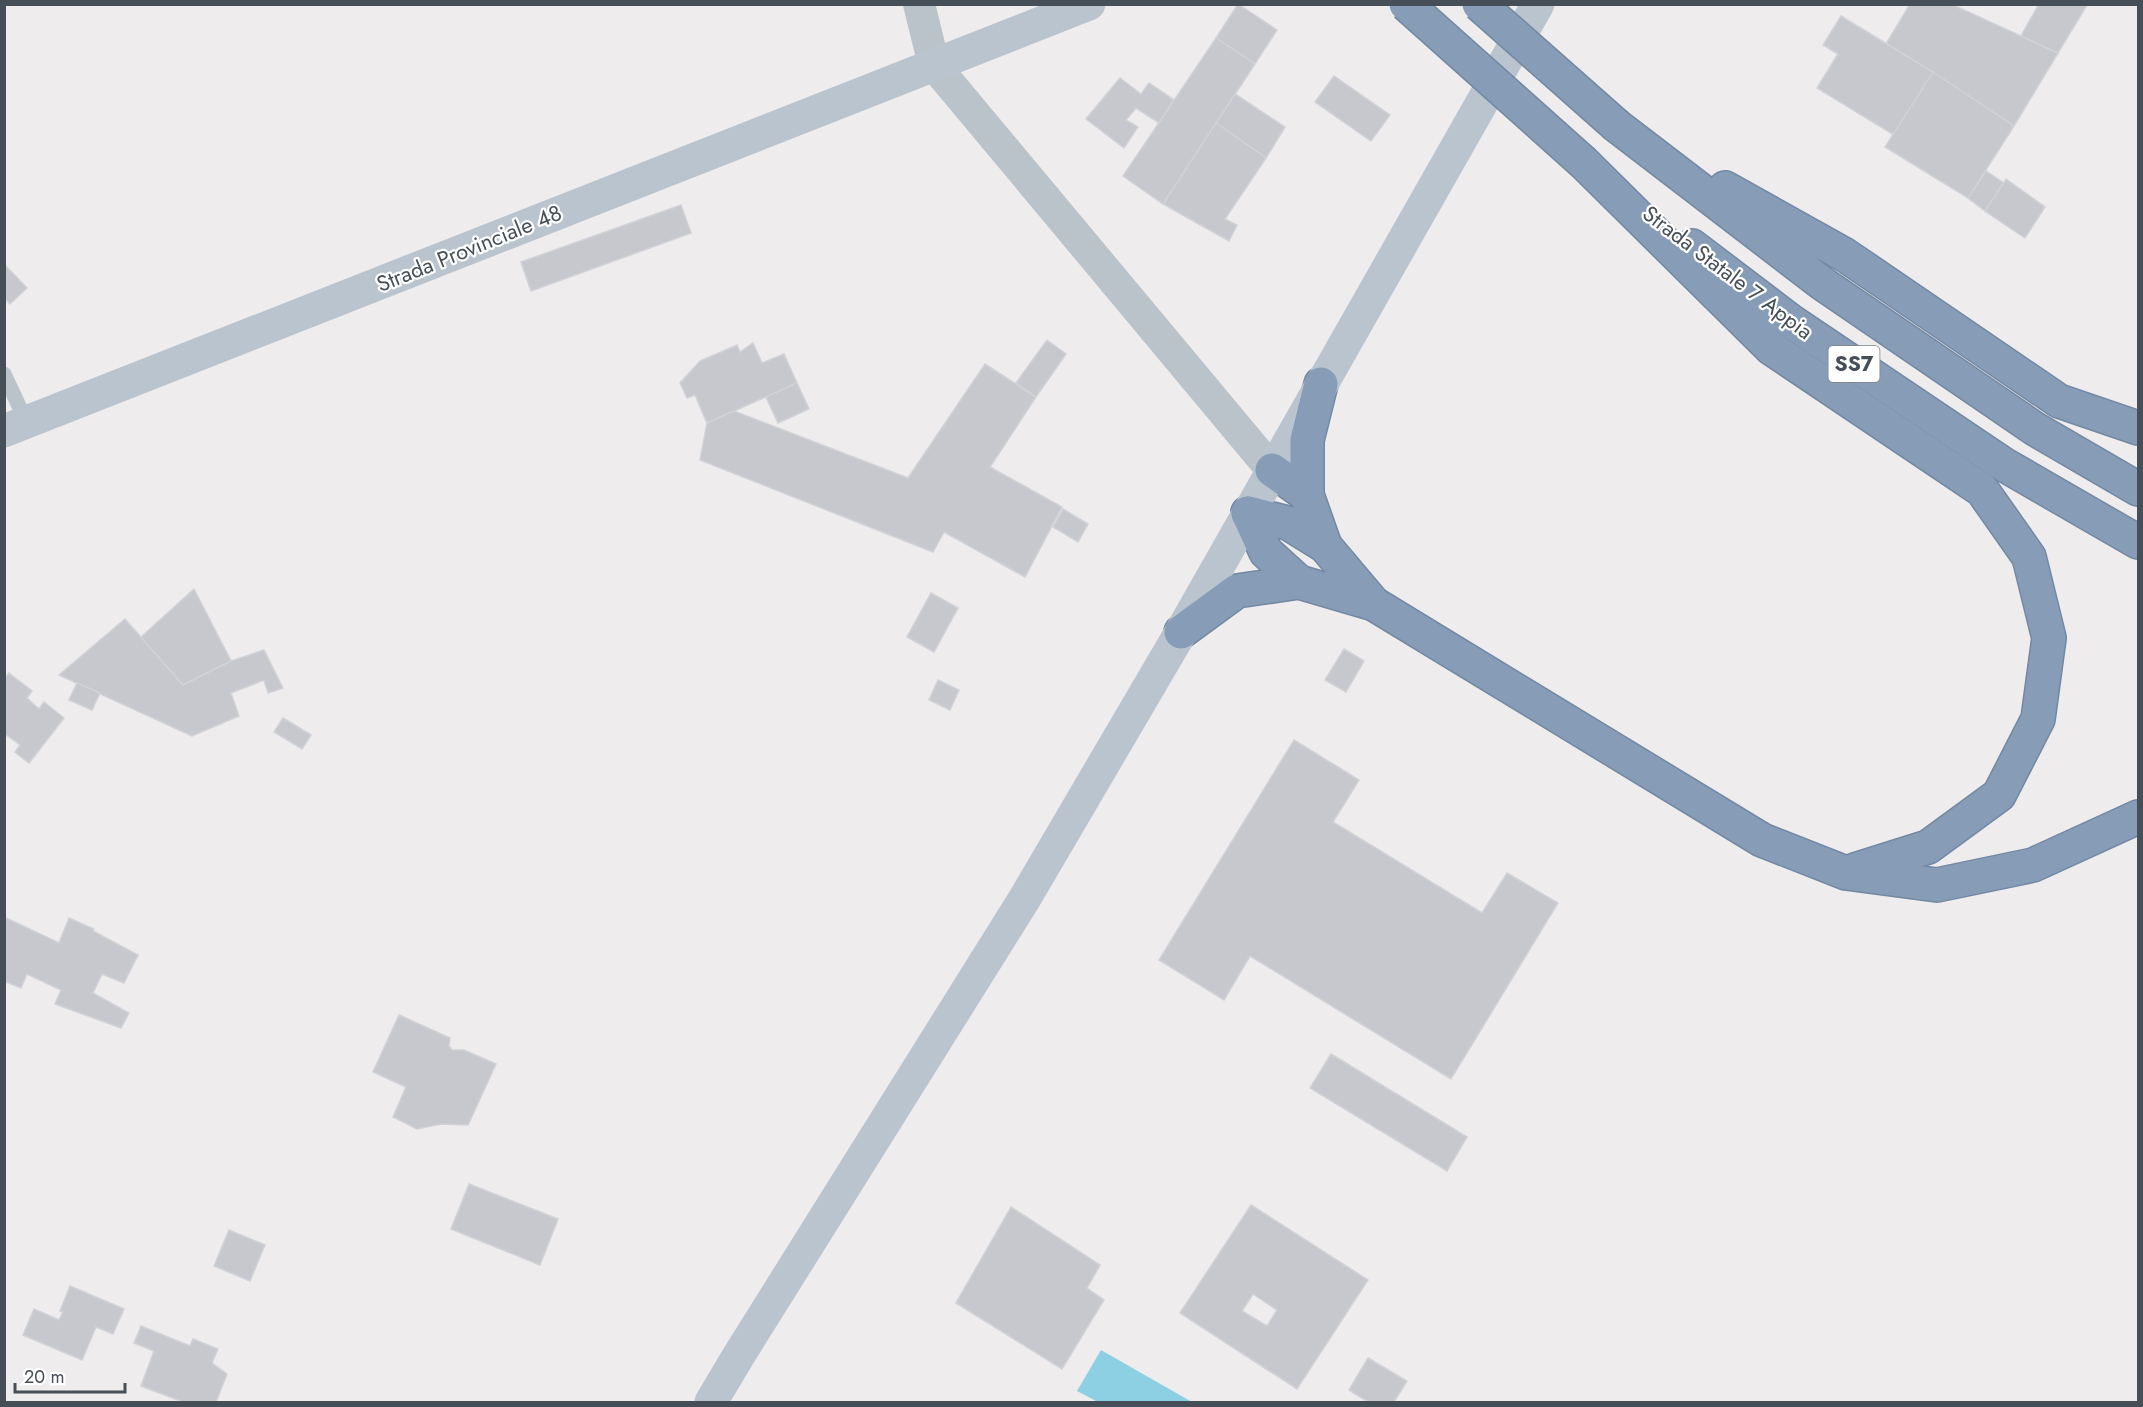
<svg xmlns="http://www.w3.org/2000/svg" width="2143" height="1407" font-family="Jost,sans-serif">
<rect width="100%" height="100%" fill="#eeecec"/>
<path fill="#8dd0e4" d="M1101,1350L1192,1402H1098L1077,1391Z"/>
<g fill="#c7c8ce" stroke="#d0d2d7" stroke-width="1.5" fill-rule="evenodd">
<path d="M1238,4L1277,30L1255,64L1216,38Z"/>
<path d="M1910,4H1951L2058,53L2014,126L1886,44Z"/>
<path d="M2039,4L2087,5L2058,53L2021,36Z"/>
<path d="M1841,16L1933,72L1894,135L1817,88L1838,54L1823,45Z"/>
<path d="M1216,38L1255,64L1163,204L1123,176Z"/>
<path d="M1933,72L2014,126L1968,198L1885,147Z"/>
<path d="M1334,76L1390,115L1371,141L1315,102Z"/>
<path d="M1120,78L1141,94L1149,83L1174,100L1159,123L1136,108L1126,120L1138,127L1124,148L1086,119Z"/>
<path d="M1235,94L1285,127L1266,158L1216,123Z"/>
<path d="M1216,123L1266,158L1225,219L1237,225L1229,241L1163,204Z"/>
<path d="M1986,171L2004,183L1985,211L1968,198Z"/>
<path d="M2006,179L2045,207L2025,238L1985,211Z"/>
<path d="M681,205L691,233L531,291L521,262Z"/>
<path d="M4,264L27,288L10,304L4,298Z"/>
<path d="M1047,340L1066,354L1036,397L1016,383Z"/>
<path d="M753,343L762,363L784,354L797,383L707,423L695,395L687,398L680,383L700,361L737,345L740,352Z"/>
<path d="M985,364L1036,397L990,467L1062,507L1025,577L944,532L933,552L700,460L707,423L734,411L908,478Z"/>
<path d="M797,383L809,409L778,423L766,397Z"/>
<path d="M1063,509L1088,524L1078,542L1053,527Z"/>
<path d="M194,589L231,661L183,685L140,638Z"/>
<path d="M931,593L958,608L934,652L907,637Z"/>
<path d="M125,619L183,685L231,661L264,650L283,688L268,693L264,680L231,693L239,716L192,736L59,675Z"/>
<path d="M1344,649L1364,661L1346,692L1325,680Z"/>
<path d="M9,673L32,691L27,698L39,709L44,702L64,718L29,763L15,752L20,745L4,733V679Z"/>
<path d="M938,680L959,690L950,710L929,700Z"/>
<path d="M77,683L100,693L92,710L69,700Z"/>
<path d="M283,718L311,735L302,749L274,732Z"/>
<path d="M1294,740L1359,780L1333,822L1482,913L1507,873L1558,903L1451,1079L1250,956L1224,1000L1159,960Z"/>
<path d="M4,917L59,943L69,918L94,929L93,931L138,955L124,983L102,974L93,993L129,1013L121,1028L55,1004L61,990L27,974L21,988L4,981Z"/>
<path d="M399,1015L450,1038L449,1046L452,1050H464L496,1064L468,1125L441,1124L417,1129L393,1117L406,1087L373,1072Z"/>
<path d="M1331,1054L1467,1137L1447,1171L1310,1088Z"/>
<path d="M469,1184L558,1219L540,1265L451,1229Z"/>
<path d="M1251,1205L1368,1280L1297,1389L1180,1313ZM1253,1294L1277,1310L1267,1326L1242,1311Z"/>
<path d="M1011,1207L1100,1265L1087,1288L1104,1300L1062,1369L956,1303Z"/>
<path d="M229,1230L265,1245L250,1281L214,1266Z"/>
<path d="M70,1286L124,1309L113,1334L96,1327L82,1360L23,1335L34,1309L59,1320L63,1312L60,1311Z"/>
<path d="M141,1326L190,1346L193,1339L218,1349L212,1363L227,1374L216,1402H183L141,1386L154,1351L134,1343Z"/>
<path d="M1368,1358L1407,1381L1394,1402H1368L1349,1390Z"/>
</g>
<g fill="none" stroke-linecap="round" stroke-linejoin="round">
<g stroke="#7288a3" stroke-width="36">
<g id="highway">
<path d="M1617,126L1823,284L2035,429L2138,489"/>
<path d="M1584,163L1771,348L1982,490L2029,557L2049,638L2038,719L1999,795L1928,847L1855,870"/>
<path d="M1725,188L1845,255L2059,401L2138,428"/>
<path d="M1692,246L1792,322L2003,464L2138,542"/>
<path d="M1321,384L1307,440V495L1325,546"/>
<path d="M1272,470L1307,495"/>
<path d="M1248,513L1288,523L1325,546L1374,604"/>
<path d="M1248,513L1266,552L1299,582"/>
<path d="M1181,632L1237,591L1299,582L1374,604L1762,840L1846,873L1937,885L2033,865L2138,817"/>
</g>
</g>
<path stroke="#bbc3ca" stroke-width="15" d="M4,374L27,423"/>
<path stroke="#bbc3ca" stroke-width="32" d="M919,4L934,65L1272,470"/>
<g stroke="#bac4cf" stroke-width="33">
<path d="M4,431L1089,4"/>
<path d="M711,1402L739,1355L1025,898L1181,632L1538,4"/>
</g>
<use href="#highway" stroke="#879db7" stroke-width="33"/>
<g stroke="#7288a3" stroke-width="36" stroke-linecap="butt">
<g id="highway-bridge">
<path d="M1406,4L1584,163"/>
<path d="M1479,4L1617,126"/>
</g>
</g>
<use href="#highway-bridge" stroke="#879db7" stroke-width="33"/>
</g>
<g text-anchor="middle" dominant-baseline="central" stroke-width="4.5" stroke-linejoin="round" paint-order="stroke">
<rect fill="#fff" stroke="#7e8489" stroke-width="1.5" x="1828.5" y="346" width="51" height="36" rx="4.5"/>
<g font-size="21" font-weight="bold" fill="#464f57">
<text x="1854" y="364">SS7</text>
</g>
<g font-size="22" fill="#464f57" stroke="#fff">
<text transform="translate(469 248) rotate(-22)">Strada Provinciale 48</text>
<text transform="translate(1728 272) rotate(37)">Strada Statale 7 Appia</text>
</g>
</g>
<rect width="2143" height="1407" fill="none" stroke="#464f57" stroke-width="12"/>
<path d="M15 1383v9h110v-9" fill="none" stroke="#464f57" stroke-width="3"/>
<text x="24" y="1383" font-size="18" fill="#464f57" stroke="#ffffff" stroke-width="4.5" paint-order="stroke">20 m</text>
</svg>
